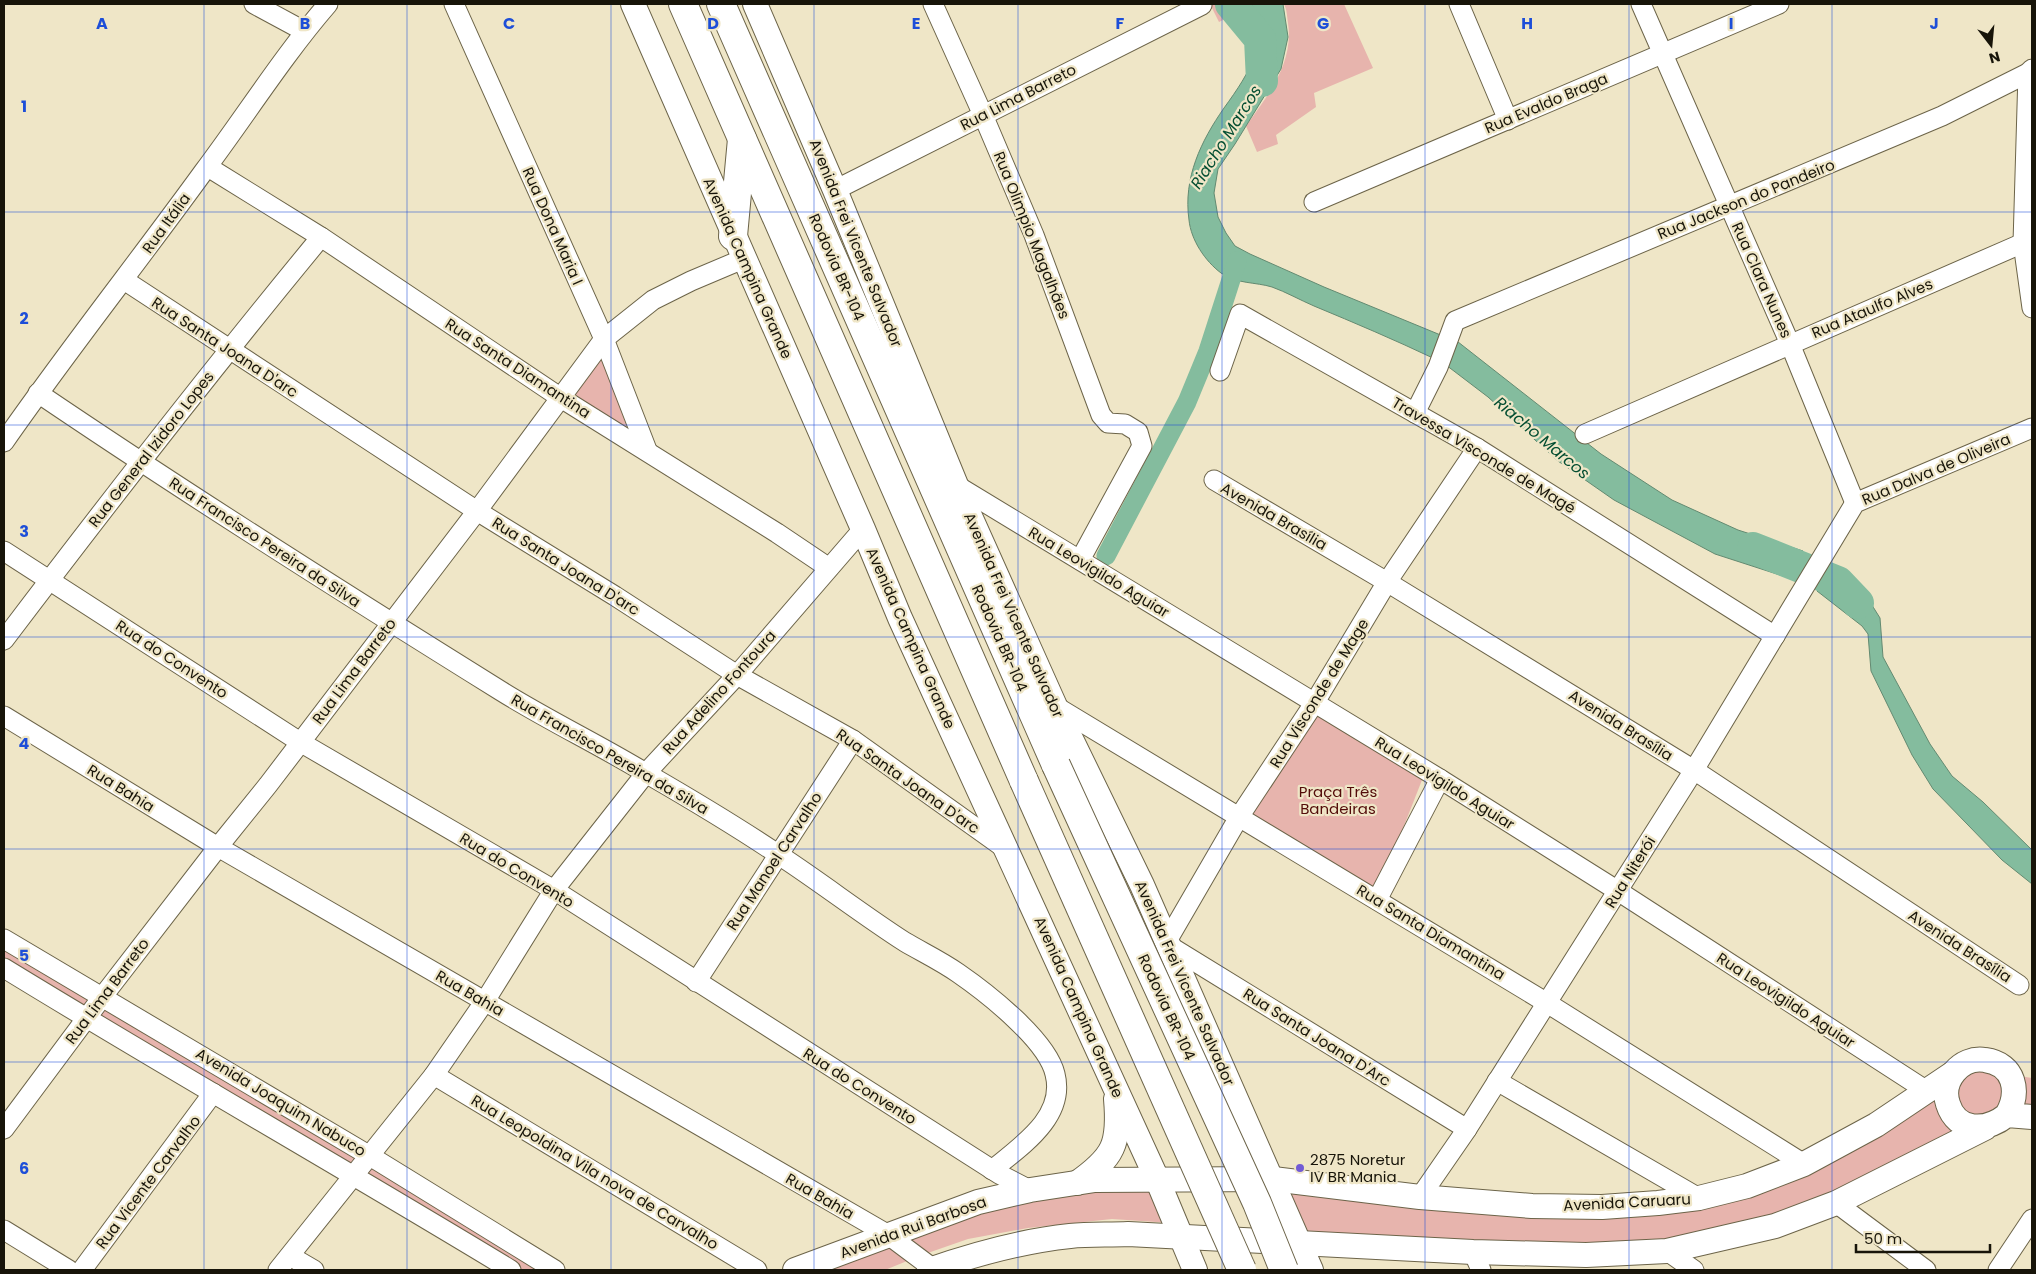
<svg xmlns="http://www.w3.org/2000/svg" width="2036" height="1274" font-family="Poppins,sans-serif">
<rect width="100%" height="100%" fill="#efe6c7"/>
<g fill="#e7b4ad">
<path d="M1210,4H1250L1251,6L1219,22Z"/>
<path d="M1284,4H1344L1373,68L1314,93L1316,107L1276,135L1278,144L1257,152L1246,126C1268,95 1294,63 1288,23C1287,16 1287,10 1284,4Z"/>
<path d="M601,353L630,436L570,396Z"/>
<path d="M1320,710L1422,780L1378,892L1245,823Z"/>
<path d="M4,942L99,998L86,1016L4,965Z"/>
<path d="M103,1002L368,1156L355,1173L92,1017Z"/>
<path d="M1972,1064L2008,1079L1993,1122L1958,1115L1954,1078Z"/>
<path d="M2013,1075L2032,1078V1114L2013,1112Z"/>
<path d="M1943,1086L1967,1130L1836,1199L1657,1246L1301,1236L1280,1187L1437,1203L1714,1198Z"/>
<path d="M371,1161L552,1270H517L360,1175Z"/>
<path d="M1152,1182L1171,1223L1112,1219L1028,1228L968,1239L922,1255L897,1235L985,1204Z"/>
<path d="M886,1238L912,1259L885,1270H804Z"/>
</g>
<g fill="#84bc9e" stroke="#638a71">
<path d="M1252,4H1283L1288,37L1281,69L1235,144L1218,169L1214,193L1218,217L1226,233L1235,246L1250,254L1324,287L1443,336L1435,359C1395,340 1355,323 1314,306C1300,300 1286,292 1272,287C1256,282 1236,284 1221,273C1205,261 1191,240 1189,220C1183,178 1201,141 1224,108C1237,90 1249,73 1256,52C1261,35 1256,20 1252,4Z"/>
<path d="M1453,338L1601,454L1672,500L1738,530L1803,551L1786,577L1715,554L1614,500L1558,461L1488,397L1446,365Z"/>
<path d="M1831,566L1865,594L1880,618L1883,657L1930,744L1952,776L1983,802L2032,850V884L2002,860L1933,789L1912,755L1871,671L1868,634L1862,626L1817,591Z"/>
</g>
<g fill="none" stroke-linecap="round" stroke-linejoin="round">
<path stroke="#84bc9e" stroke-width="19" d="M1106,556L1187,402L1208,351L1237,261"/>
<g stroke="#84bc9e" stroke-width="32">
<path d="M1231,4L1260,39L1262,81"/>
<path d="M1753,548L1838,582L1858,603"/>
</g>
<g stroke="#6c6449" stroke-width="21">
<g id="minor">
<path d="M254,4L304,31"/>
<path d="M454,4L604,339L647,450"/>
<path d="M933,4L983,115L1034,235L1101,415L1108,423L1125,424L1138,432L1142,446L1080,560"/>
<path d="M1459,4L1508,120"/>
<path d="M1641,4L1790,344L1855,503"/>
<path d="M2028,73L2023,243L2032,308"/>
<path d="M208,167L321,237L561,398L777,533L829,568"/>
<path d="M835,190L1202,5"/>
<path d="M1314,202L1779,4"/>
<path d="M124,280L477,511L615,596L737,675L853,740L1007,850"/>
<path d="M1220,371L1240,314L1477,448L1775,636"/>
<path d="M38,393C190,496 345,594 501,691C549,721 600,745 649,775C694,801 739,828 782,857C823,884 863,915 905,942C922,952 941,961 958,973C987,993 1047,1040 1055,1074C1066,1117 1021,1146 992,1170"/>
<path d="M1415,413L1438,367L1455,321L1942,116L2028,73L2032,69"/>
<path d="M1585,434L2023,243"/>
<path d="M4,442C68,350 138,262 204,171C246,115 283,56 328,4"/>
<path d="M1214,480L1387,582L1694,770L2019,985"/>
<path d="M956,485L1440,779L1618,891L1927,1091"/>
<path d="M4,551L300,742L554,890L999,1174L1030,1190"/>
<path d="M4,640C107,504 212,369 321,237"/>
<path d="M1055,706L1547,1003L1804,1164"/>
<path d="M4,716L218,847L887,1234L935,1270"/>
<path d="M1377,900L1440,779"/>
<path d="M4,939L370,1156L555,1270"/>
<path d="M1167,941L1239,817L1315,702L1387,582L1477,448"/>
<path d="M1168,945L1467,1129"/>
<path d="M4,968C172,1071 343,1168 511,1270"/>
<path d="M696,982L853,740"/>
<path d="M434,1075L757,1270"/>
<path d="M1497,1081L1699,1198"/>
<path d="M4,1129L103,996L218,847L268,785L477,511L604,339L653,300L691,281L743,259"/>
<path d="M1420,1197L1467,1129L1694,770L1855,503L2032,428"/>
<path d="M1836,1203L1926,1270"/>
<path d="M4,1230L69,1270"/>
<path d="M1667,1251L1694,1270"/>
<path d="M1473,1252L1481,1270"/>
<path d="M290,1256L314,1270"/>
<path d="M82,1270L213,1093"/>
<path d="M278,1270L434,1075L485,1001L554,890L646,773L737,675L863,529"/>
<path d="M1998,1270L2032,1219"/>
</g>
</g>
<g stroke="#6c6449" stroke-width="26">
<g id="major">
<path d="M633,4L863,529L900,618L1157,1179L1195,1270"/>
<path d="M755,4L835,190L956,485L1055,706L1142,885L1311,1270"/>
<path d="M2007,1115C2020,1092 2015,1064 1985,1060C1961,1056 1940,1081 1948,1104C1957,1133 1987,1131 2007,1115L2032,1117"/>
<path d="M1077,1183C1114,1157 1120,1144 1116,1099"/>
<path d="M795,1270L978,1202L1030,1190L1095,1180L1273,1179L1420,1197L1532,1206L1602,1207L1658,1203L1699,1198L1747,1186L1804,1164L1876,1125L1952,1074"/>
<path d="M929,1270C975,1254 1022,1241 1070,1236C1089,1234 1109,1235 1128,1234L1473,1252L1586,1255L1667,1251L1775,1226L1836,1203L1985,1128"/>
</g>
</g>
<g stroke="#6c6449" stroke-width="30">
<g id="highway">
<path d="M683,4L1024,781"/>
<path d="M721,4L1056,765"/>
<path d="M733,236L742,139"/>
</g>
</g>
<use href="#minor" stroke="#fff" stroke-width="19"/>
<use href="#major" stroke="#fff" stroke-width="24"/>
<use href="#highway" stroke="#fff" stroke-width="28"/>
<g stroke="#6c6449" stroke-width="30" stroke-linecap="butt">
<g id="highway-bridge">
<path d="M1056,765L1257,1203L1284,1270"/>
<path d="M1024,781L1242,1270"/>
</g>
</g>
<use href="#highway-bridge" stroke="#fff" stroke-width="28"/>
</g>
<path fill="none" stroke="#1d4ed8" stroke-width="1" stroke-opacity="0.55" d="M204,4V1270M407,4V1270M611,4V1270M814,4V1270M1018,4V1270M1222,4V1270M1425,4V1270M1629,4V1270M1832,4V1270M4,212H2032M4,425H2032M4,637H2032M4,849H2032M4,1062H2032"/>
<circle fill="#725bd5" stroke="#efe6c7" stroke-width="2" cx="1300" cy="1168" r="5"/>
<g text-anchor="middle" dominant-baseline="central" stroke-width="4.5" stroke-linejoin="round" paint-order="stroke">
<g font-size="15" fill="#171409" stroke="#efe6c7">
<text transform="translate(1018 97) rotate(-27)">Rua Lima Barreto</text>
<text transform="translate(1546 103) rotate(-23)">Rua Evaldo Braga</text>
<text transform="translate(1746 199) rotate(-22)">Rua Jackson do Pandeiro</text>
<text transform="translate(166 223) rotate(-54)">Rua Itália</text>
<text transform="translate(553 226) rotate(66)">Rua Dona Maria I</text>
<text transform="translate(1032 235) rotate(68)">Rua Olimpio Magalhães</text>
<text transform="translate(856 243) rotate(68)">Avenida Frei Vicente Salvador</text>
<text transform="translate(837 267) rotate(66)">Rodovia BR-104</text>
<text transform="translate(748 268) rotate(66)">Avenida Campina Grande</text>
<text transform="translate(1762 280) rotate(66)">Rua Clara Nunes</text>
<text transform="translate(1872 308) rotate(-23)">Rua Ataulfo Alves</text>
<text transform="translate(225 347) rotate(33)">Rua Santa Joana D'arc</text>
<text transform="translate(518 368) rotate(33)">Rua Santa Diamantina</text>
<text transform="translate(151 449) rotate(-52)">Rua General Izidoro Lopes</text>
<text transform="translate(1484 455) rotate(31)">Travessa Visconde de Magé</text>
<text transform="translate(1936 469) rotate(-23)">Rua Dalva de Oliveira</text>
<text transform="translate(1274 516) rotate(30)">Avenida Brasília</text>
<text transform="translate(265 542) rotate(33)">Rua Francisco Pereira da Silva</text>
<text transform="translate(566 566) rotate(32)">Rua Santa Joana D'arc</text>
<text transform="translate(1099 572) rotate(31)">Rua Leovigildo Aguiar</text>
<text transform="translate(1014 615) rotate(66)">Avenida Frei Vicente Salvador</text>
<text transform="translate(911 638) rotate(66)">Avenida Campina Grande</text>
<text transform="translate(1000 638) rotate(66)">Rodovia BR-104</text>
<text transform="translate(172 659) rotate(33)">Rua do Convento</text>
<text transform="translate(354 671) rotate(-53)">Rua Lima Barreto</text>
<text transform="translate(719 692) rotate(-48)">Rua Adelino Fontoura</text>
<text transform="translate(1319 693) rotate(-58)">Rua Visconde de Mage</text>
<text transform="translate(1621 725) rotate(32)">Avenida Brasília</text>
<text transform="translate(610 754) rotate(30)">Rua Francisco Pereira da Silva</text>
<text transform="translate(908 781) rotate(35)">Rua Santa Joana D'arc</text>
<text transform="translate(1445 783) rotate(32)">Rua Leovigildo Aguiar</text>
<text transform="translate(121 788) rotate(32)">Rua Bahia</text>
<text transform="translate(774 861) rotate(-57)">Rua Manoel Carvalho</text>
<text transform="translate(517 870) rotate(31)">Rua do Convento</text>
<text transform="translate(1630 872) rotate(-58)">Rua Niterói</text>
<text transform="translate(1431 932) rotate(31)">Rua Santa Diamantina</text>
<text transform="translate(1960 946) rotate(33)">Avenida Brasília</text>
<text transform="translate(1185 983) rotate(66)">Avenida Frei Vicente Salvador</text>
<text transform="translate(107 991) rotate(-53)">Rua Lima Barreto</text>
<text transform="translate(470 993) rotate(30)">Rua Bahia</text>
<text transform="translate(1786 1000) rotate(33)">Rua Leovigildo Aguiar</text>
<text transform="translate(1079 1007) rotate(66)">Avenida Campina Grande</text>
<text transform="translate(1167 1007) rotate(65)">Rodovia BR-104</text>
<text transform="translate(1317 1037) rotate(32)">Rua Santa Joana D'Arc</text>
<text transform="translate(860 1086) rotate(32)">Rua do Convento</text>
<text transform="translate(281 1102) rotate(31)">Avenida Joaquim Nabuco</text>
<text transform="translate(595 1172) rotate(31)">Rua Leopoldina Vila nova de Carvalho</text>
<text transform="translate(148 1182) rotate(-53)">Rua Vicente Carvalho</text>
<text transform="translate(820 1196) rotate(30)">Rua Bahia</text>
<text transform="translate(1627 1202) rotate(-3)">Avenida Caruaru</text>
<text transform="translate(913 1227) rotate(-20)">Avenida Rui Barbosa</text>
</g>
<g font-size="15" fill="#530c0a" stroke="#efe6c7">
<text x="1338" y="791">Praça Três<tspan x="1338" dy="17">Bandeiras</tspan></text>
</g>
<g font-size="15" fill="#171409" stroke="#efe6c7" text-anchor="start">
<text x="1310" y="1159">2875 Noretur<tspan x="1310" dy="17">IV BR Mania</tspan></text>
</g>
<g font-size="16" font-style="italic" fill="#044e32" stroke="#efe6c7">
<text transform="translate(1226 137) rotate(-58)">Riacho Marcos</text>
<text transform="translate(1542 438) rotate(40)">Riacho Marcos</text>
</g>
</g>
<g font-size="16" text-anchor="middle" font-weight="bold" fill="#1d4ed8" stroke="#efe6c7" stroke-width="4.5" stroke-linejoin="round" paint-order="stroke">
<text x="102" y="29">A</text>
<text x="305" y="29">B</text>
<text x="509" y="29">C</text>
<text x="713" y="29">D</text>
<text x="916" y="29">E</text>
<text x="1120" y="29">F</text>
<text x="1323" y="29">G</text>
<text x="1527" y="29">H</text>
<text x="1731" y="29">I</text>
<text x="1934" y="29">J</text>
<text x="24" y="112">1</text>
<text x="24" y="324">2</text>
<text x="24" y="537">3</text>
<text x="24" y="749">4</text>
<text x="24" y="961">5</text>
<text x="24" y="1174">6</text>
</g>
<rect width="2036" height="1274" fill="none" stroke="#171409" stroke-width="10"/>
<g transform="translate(1991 45) rotate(164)" stroke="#efe6c7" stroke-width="4" paint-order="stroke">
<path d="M0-4L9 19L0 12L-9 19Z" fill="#171409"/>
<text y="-8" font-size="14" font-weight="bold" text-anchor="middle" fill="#171409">N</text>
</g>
<path d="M1856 1244v8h134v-8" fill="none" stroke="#171409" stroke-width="2.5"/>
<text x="1864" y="1244" font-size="15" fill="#171409" stroke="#efe6c7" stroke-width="4" paint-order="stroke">50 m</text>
</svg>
